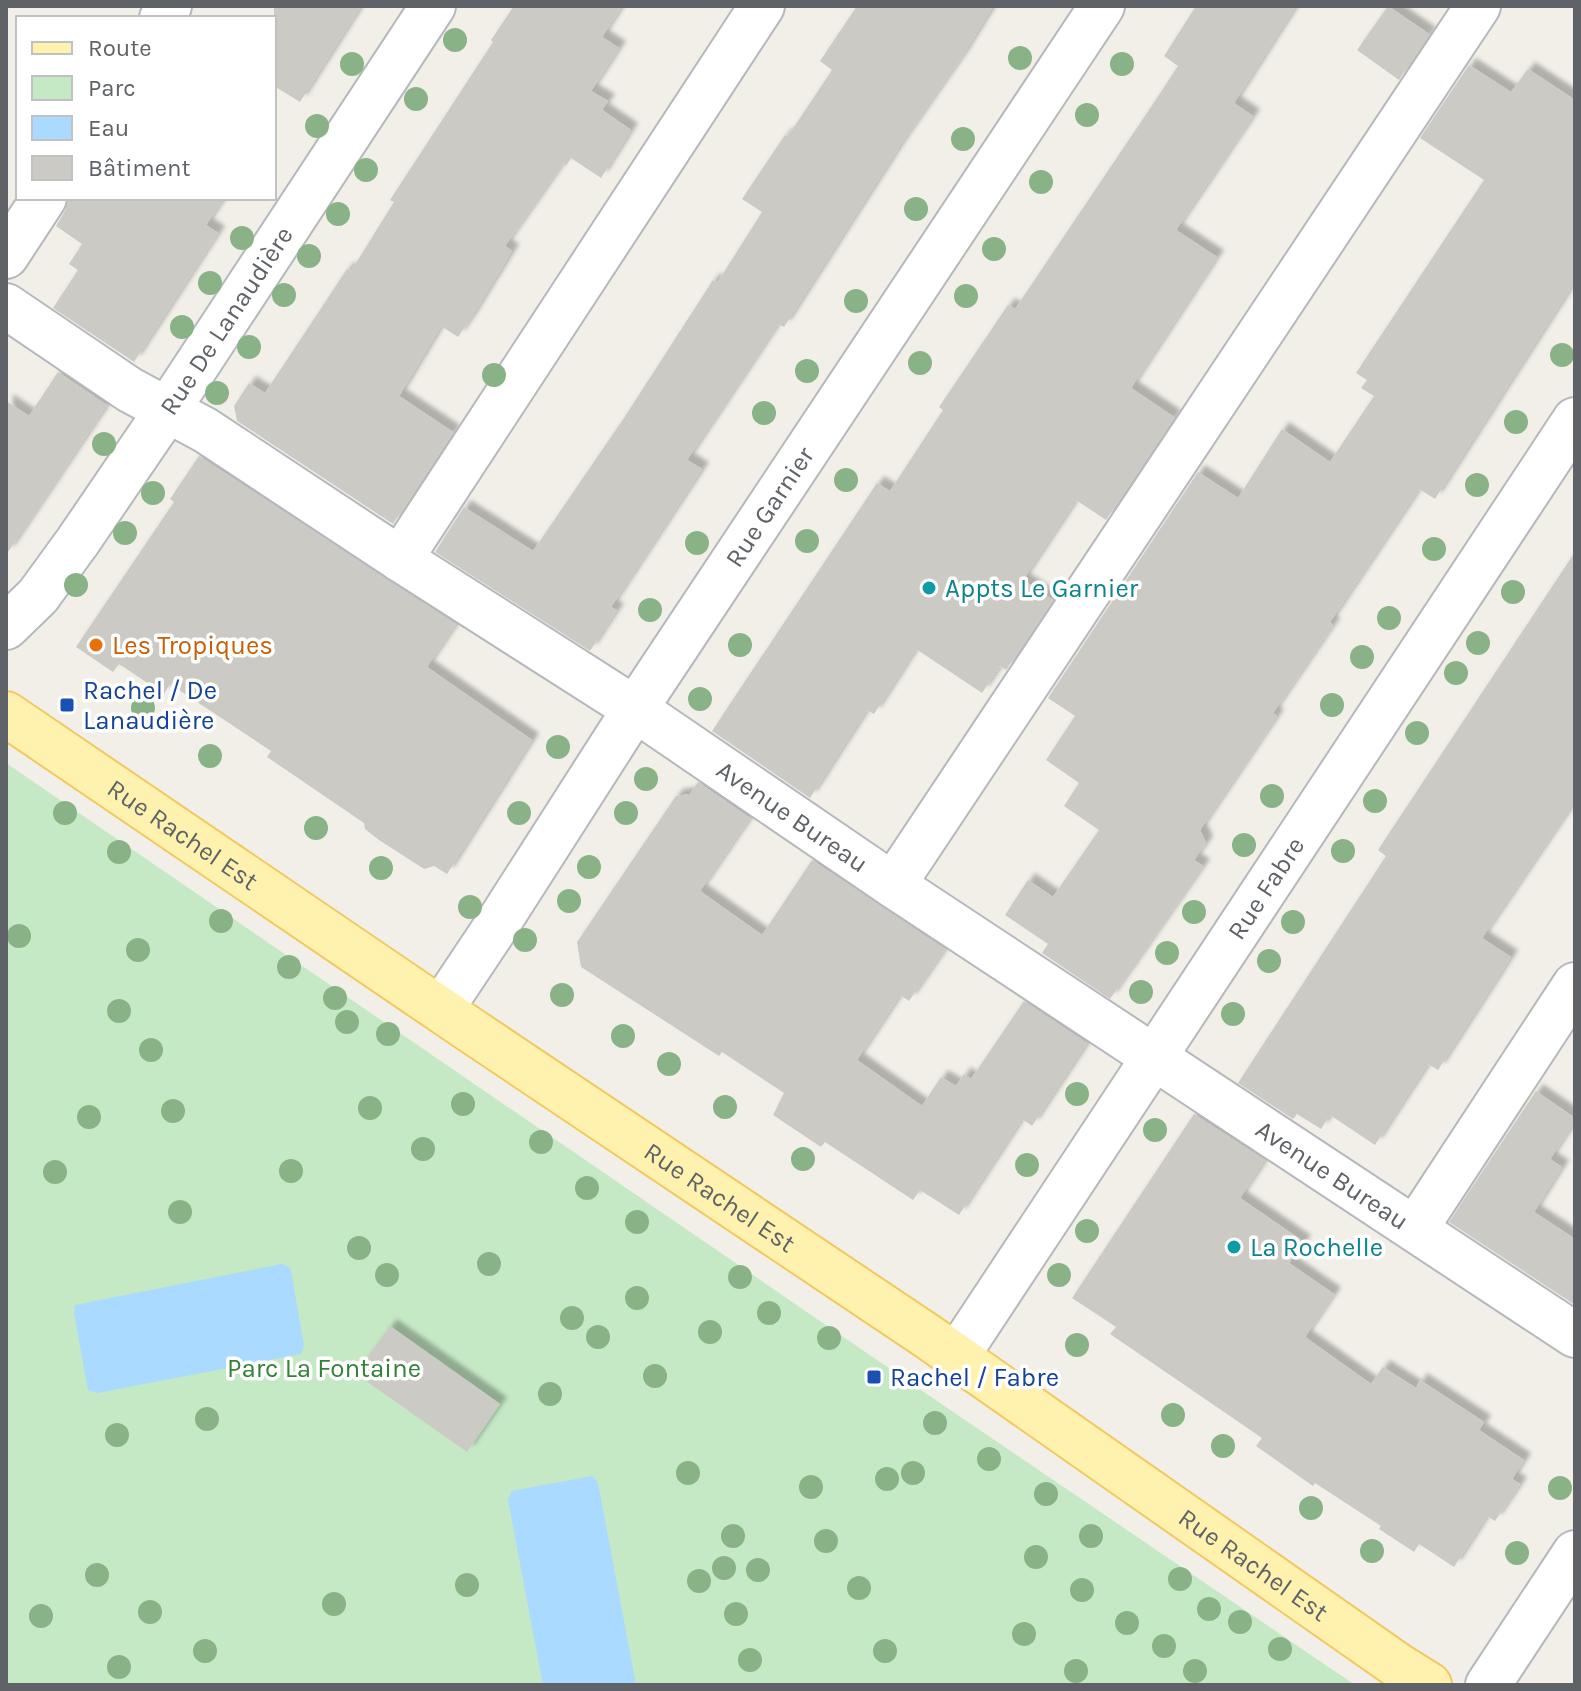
<svg xmlns="http://www.w3.org/2000/svg" width="1581" height="1691" font-family="Karla,sans-serif">
<defs>
<filter id="shadow"><feDropShadow dx="7" dy="-7" stdDeviation="2" flood-color="#0004"/></filter>
</defs>
<rect width="100%" height="100%" fill="#f1efe8"/>
<path fill="#c5e8c5" d="M6,763L915,1386L1355,1685H6Z"/>
<g fill="#aadaff">
<path d="M282,1264L289,1267L291,1271L304,1346L301,1354L97,1393L88,1390L74,1313L75,1305Z"/>
<path d="M593,1476L598,1483L636,1685H543L508,1500L512,1491L516,1490Z"/>
</g>
<g fill="#cccac5" filter="url(#shadow)">
<path d="M274,6H361L300,102L274,86Z"/>
<path d="M514,6H622L602,37L619,48L591,91L608,101L602,110L631,130L601,178L571,158L566,166L563,163L505,246L512,251L471,318L458,337L441,326L399,396L453,432L393,524L237,421L234,406L249,383L265,393L347,269L351,271L394,202L390,200L493,42L491,40Z"/>
<path d="M857,6H993L963,55L901,144L784,327L778,324L687,460L702,469L611,607L617,610L590,651L435,552L464,507L533,551L624,418L713,280L717,283L762,212L742,199L785,135L788,136L832,70L820,61Z"/>
<path d="M1196,6H1296L1234,103L1253,116L1176,230L1217,257L1131,388L1174,417L1106,520L1076,500L1023,580L1053,600L1006,670L1000,666L982,693L916,649L874,714L867,710L810,798L712,731L877,483L890,491L943,410L939,407L1008,305L1015,309L1149,110L1178,66L1164,56Z"/>
<path d="M1388,6L1429,34L1399,80L1357,50Z"/>
<path d="M1469,65L1511,92L1528,69L1575,100V281L1435,499L1419,489L1330,622L1333,625L1273,713L1277,716L1200,830L1206,843L1194,860L1203,866L1110,999L1042,953L1048,944L1005,915L1028,880L1053,897L1099,830L1064,806L1079,783L1046,760L1075,716L1048,698L1198,472L1238,498L1282,429L1330,462L1374,396L1361,388L1367,380L1356,373L1484,180L1420,138Z"/>
<path d="M69,198H224L206,225L218,233L134,362L53,308L78,270L69,264L82,244L56,226L65,211Z"/>
<path d="M58,372L107,405L6,555V401L29,416Z"/>
<path d="M199,456L456,624L427,667L532,740L447,874L434,866L424,869L379,840L365,829L364,823L267,757L271,751L170,684L164,694L119,664L113,672L76,647L174,502L170,499Z"/>
<path d="M1575,552V801L1482,938L1511,957L1438,1070L1428,1064L1375,1145L1330,1115L1321,1129L1297,1114L1293,1119L1238,1083L1386,856L1378,850Z"/>
<path d="M698,782L750,818L700,891L762,935L812,860L945,949L909,1001L900,995L857,1060L922,1106L941,1077L956,1086L964,1074L971,1079L1024,1001L1087,1043L1032,1126L1022,1119L959,1215L920,1190L913,1200L825,1142L821,1147L773,1115L784,1093L722,1052L719,1056L581,967L577,942L676,796L690,794Z"/>
<path d="M1536,1091L1575,1118V1121L1550,1159L1562,1167L1534,1212L1575,1239V1305L1449,1222Z"/>
<path d="M1194,1114L1265,1160L1240,1198L1304,1242L1289,1263L1334,1294L1305,1337L1371,1384L1383,1367L1416,1388L1420,1380L1484,1422L1479,1430L1524,1460L1512,1479L1520,1484L1495,1521L1487,1516L1454,1567L1419,1544L1414,1552L1379,1529L1381,1526L1315,1483L1313,1486L1256,1446L1262,1438L1110,1334L1116,1327L1072,1298Z"/>
<path d="M390,1326L500,1404L467,1452L356,1374Z"/>
</g>
<g fill="none" stroke-linecap="round" stroke-linejoin="round">
<g stroke="#b5b8bc" stroke-width="48">
<g id="minor">
<path d="M162,18L169,6"/>
<path d="M6,256L44,198"/>
<path id="s1" d="M6,306L130,390L205,430L400,559L635,709L893,885L1575,1335"/>
<path d="M400,559L762,6"/>
<path id="s2" d="M6,627L38,596L78,541L168,409L433,6"/>
<path d="M893,885L1478,6"/>
<path id="s3" d="M441,1009L493,931L635,709L1102,6"/>
<path d="M1415,1229L1575,985"/>
<path id="s4" d="M956,1357L1575,420"/>
<path d="M1488,1685L1575,1553"/>
</g>
</g>
<g stroke="#f2c960" stroke-width="48">
<g id="major">
<path id="s5" d="M6,714L469,1029L927,1336L1400,1667L1429,1685"/>
</g>
</g>
<use href="#minor" stroke="#fff" stroke-width="44"/>
<use href="#major" stroke="#fff2af" stroke-width="44"/>
</g>
<g fill="#89b387">
<circle cx="455" cy="40" r="12"/>
<circle cx="1020" cy="58" r="12"/>
<circle cx="352" cy="64" r="12"/>
<circle cx="1122" cy="64" r="12"/>
<circle cx="416" cy="99" r="12"/>
<circle cx="1087" cy="115" r="12"/>
<circle cx="317" cy="126" r="12"/>
<circle cx="963" cy="139" r="12"/>
<circle cx="366" cy="170" r="12"/>
<circle cx="1041" cy="182" r="12"/>
<circle cx="916" cy="209" r="12"/>
<circle cx="338" cy="214" r="12"/>
<circle cx="242" cy="238" r="12"/>
<circle cx="994" cy="249" r="12"/>
<circle cx="309" cy="256" r="12"/>
<circle cx="210" cy="283" r="12"/>
<circle cx="284" cy="295" r="12"/>
<circle cx="966" cy="296" r="12"/>
<circle cx="856" cy="301" r="12"/>
<circle cx="182" cy="327" r="12"/>
<circle cx="249" cy="347" r="12"/>
<circle cx="1562" cy="355" r="12"/>
<circle cx="920" cy="363" r="12"/>
<circle cx="807" cy="371" r="12"/>
<circle cx="494" cy="375" r="12"/>
<circle cx="217" cy="393" r="12"/>
<circle cx="764" cy="413" r="12"/>
<circle cx="1516" cy="422" r="12"/>
<circle cx="104" cy="444" r="12"/>
<circle cx="846" cy="480" r="12"/>
<circle cx="1477" cy="485" r="12"/>
<circle cx="153" cy="493" r="12"/>
<circle cx="125" cy="533" r="12"/>
<circle cx="807" cy="541" r="12"/>
<circle cx="697" cy="543" r="12"/>
<circle cx="1434" cy="549" r="12"/>
<circle cx="76" cy="585" r="12"/>
<circle cx="1513" cy="592" r="12"/>
<circle cx="650" cy="610" r="12"/>
<circle cx="1389" cy="618" r="12"/>
<circle cx="1478" cy="643" r="12"/>
<circle cx="740" cy="645" r="12"/>
<circle cx="1362" cy="657" r="12"/>
<circle cx="1456" cy="673" r="12"/>
<circle cx="700" cy="699" r="12"/>
<circle cx="1332" cy="705" r="12"/>
<circle cx="143" cy="708" r="12"/>
<circle cx="1417" cy="733" r="12"/>
<circle cx="558" cy="747" r="12"/>
<circle cx="210" cy="756" r="12"/>
<circle cx="646" cy="779" r="12"/>
<circle cx="1272" cy="796" r="12"/>
<circle cx="1375" cy="801" r="12"/>
<circle cx="65" cy="813" r="12"/>
<circle cx="519" cy="813" r="12"/>
<circle cx="626" cy="813" r="12"/>
<circle cx="316" cy="828" r="12"/>
<circle cx="1244" cy="845" r="12"/>
<circle cx="1343" cy="851" r="12"/>
<circle cx="119" cy="852" r="12"/>
<circle cx="589" cy="867" r="12"/>
<circle cx="381" cy="868" r="12"/>
<circle cx="569" cy="901" r="12"/>
<circle cx="470" cy="907" r="12"/>
<circle cx="1194" cy="912" r="12"/>
<circle cx="221" cy="921" r="12"/>
<circle cx="1293" cy="922" r="12"/>
<circle cx="19" cy="936" r="12"/>
<circle cx="525" cy="940" r="12"/>
<circle cx="138" cy="950" r="12"/>
<circle cx="1167" cy="953" r="12"/>
<circle cx="1269" cy="961" r="12"/>
<circle cx="289" cy="967" r="12"/>
<circle cx="1141" cy="992" r="12"/>
<circle cx="562" cy="995" r="12"/>
<circle cx="335" cy="998" r="12"/>
<circle cx="119" cy="1011" r="12"/>
<circle cx="1233" cy="1014" r="12"/>
<circle cx="347" cy="1022" r="12"/>
<circle cx="388" cy="1034" r="12"/>
<circle cx="623" cy="1036" r="12"/>
<circle cx="151" cy="1050" r="12"/>
<circle cx="669" cy="1064" r="12"/>
<circle cx="1077" cy="1094" r="12"/>
<circle cx="463" cy="1104" r="12"/>
<circle cx="725" cy="1107" r="12"/>
<circle cx="370" cy="1108" r="12"/>
<circle cx="173" cy="1111" r="12"/>
<circle cx="89" cy="1117" r="12"/>
<circle cx="1155" cy="1130" r="12"/>
<circle cx="541" cy="1142" r="12"/>
<circle cx="423" cy="1149" r="12"/>
<circle cx="803" cy="1159" r="12"/>
<circle cx="1027" cy="1165" r="12"/>
<circle cx="291" cy="1171" r="12"/>
<circle cx="55" cy="1172" r="12"/>
<circle cx="587" cy="1188" r="12"/>
<circle cx="180" cy="1212" r="12"/>
<circle cx="637" cy="1222" r="12"/>
<circle cx="1087" cy="1231" r="12"/>
<circle cx="359" cy="1248" r="12"/>
<circle cx="489" cy="1264" r="12"/>
<circle cx="387" cy="1275" r="12"/>
<circle cx="1059" cy="1275" r="12"/>
<circle cx="740" cy="1277" r="12"/>
<circle cx="637" cy="1298" r="12"/>
<circle cx="769" cy="1313" r="12"/>
<circle cx="572" cy="1318" r="12"/>
<circle cx="710" cy="1332" r="12"/>
<circle cx="598" cy="1337" r="12"/>
<circle cx="829" cy="1338" r="12"/>
<circle cx="1077" cy="1345" r="12"/>
<circle cx="655" cy="1376" r="12"/>
<circle cx="550" cy="1394" r="12"/>
<circle cx="1173" cy="1415" r="12"/>
<circle cx="207" cy="1419" r="12"/>
<circle cx="935" cy="1423" r="12"/>
<circle cx="117" cy="1435" r="12"/>
<circle cx="1223" cy="1446" r="12"/>
<circle cx="989" cy="1459" r="12"/>
<circle cx="688" cy="1473" r="12"/>
<circle cx="913" cy="1473" r="12"/>
<circle cx="887" cy="1479" r="12"/>
<circle cx="811" cy="1487" r="12"/>
<circle cx="1560" cy="1488" r="12"/>
<circle cx="1046" cy="1494" r="12"/>
<circle cx="1311" cy="1508" r="12"/>
<circle cx="733" cy="1536" r="12"/>
<circle cx="1091" cy="1536" r="12"/>
<circle cx="826" cy="1541" r="12"/>
<circle cx="1372" cy="1551" r="12"/>
<circle cx="1517" cy="1553" r="12"/>
<circle cx="1036" cy="1557" r="12"/>
<circle cx="724" cy="1568" r="12"/>
<circle cx="758" cy="1570" r="12"/>
<circle cx="97" cy="1575" r="12"/>
<circle cx="1180" cy="1579" r="12"/>
<circle cx="699" cy="1581" r="12"/>
<circle cx="467" cy="1585" r="12"/>
<circle cx="859" cy="1588" r="12"/>
<circle cx="1082" cy="1590" r="12"/>
<circle cx="334" cy="1604" r="12"/>
<circle cx="1209" cy="1609" r="12"/>
<circle cx="150" cy="1612" r="12"/>
<circle cx="736" cy="1614" r="12"/>
<circle cx="41" cy="1616" r="12"/>
<circle cx="1240" cy="1622" r="12"/>
<circle cx="1127" cy="1623" r="12"/>
<circle cx="1024" cy="1634" r="12"/>
<circle cx="1164" cy="1646" r="12"/>
<circle cx="1280" cy="1649" r="12"/>
<circle cx="205" cy="1651" r="12"/>
<circle cx="885" cy="1651" r="12"/>
<circle cx="750" cy="1660" r="12"/>
<circle cx="119" cy="1667" r="12"/>
<circle cx="1076" cy="1671" r="12"/>
<circle cx="1195" cy="1671" r="12"/>
</g>
<g fill="#0f9aa8" stroke="#fff" stroke-width="3">
<circle cx="929" cy="588" r="8"/>
<circle cx="1234" cy="1247" r="8"/>
</g>
<circle fill="#e8710a" stroke="#fff" stroke-width="3" cx="96" cy="645" r="8"/>
<g fill="#1a4fb4" stroke="#fff" stroke-width="3">
<rect x="59" y="697" width="16" height="16" rx="4"/>
<rect x="866" y="1369" width="16" height="16" rx="4"/>
</g>
<g text-anchor="middle" dominant-baseline="central" stroke-width="7" stroke-linejoin="round" paint-order="stroke">
<g font-size="26" fill="#5f6368" stroke="#fff">
<text stroke="none"><textPath href="#s2" startOffset="378">Rue De Lanaudière</textPath></text>
<text stroke="none"><textPath href="#s3" startOffset="600">Rue Garnier</textPath></text>
<text stroke="none"><textPath href="#s1" startOffset="938">Avenue Bureau</textPath></text>
<text stroke="none"><textPath href="#s5" startOffset="214">Rue Rachel Est</textPath></text>
<text stroke="none"><textPath href="#s4" startOffset="562">Rue Fabre</textPath></text>
<text stroke="none"><textPath href="#s1" startOffset="1586">Avenue Bureau</textPath></text>
<text stroke="none"><textPath href="#s5" startOffset="862">Rue Rachel Est</textPath></text>
<text stroke="none"><textPath href="#s5" startOffset="1510">Rue Rachel Est</textPath></text>
</g>
<g font-size="26" fill="#0d838f" stroke="#fff" text-anchor="start">
<text x="945" y="588">Appts Le Garnier</text>
<text x="1250" y="1247">La Rochelle</text>
</g>
<g font-size="26" fill="#c56008" stroke="#fff" text-anchor="start">
<text x="112" y="645">Les Tropiques</text>
</g>
<g font-size="26" fill="#164399" stroke="#fff" text-anchor="start">
<text x="83" y="690">Rachel / De<tspan x="83" dy="30">Lanaudière</tspan></text>
<text x="890" y="1377">Rachel / Fabre</text>
</g>
<g font-size="26" fill="#348238" stroke="#fff">
<text x="324" y="1368">Parc La Fontaine</text>
</g>
</g>
<rect width="1581" height="1691" fill="none" stroke="#5f6368" stroke-width="16"/>
<rect x="16" y="16" width="260" height="184" fill="#ffffff" stroke="#bfc1c3" stroke-width="2"/>
<rect x="32" y="42" width="40" height="12" fill="#fff2af" stroke="#bfc1c3" stroke-width="2"/>
<text x="88" y="56" font-size="24" fill="#5f6368">Route</text>
<rect x="32" y="76" width="40" height="24" fill="#c5e8c5" stroke="#bfc1c3" stroke-width="2"/>
<text x="88" y="96" font-size="24" fill="#5f6368">Parc</text>
<rect x="32" y="116" width="40" height="24" fill="#aadaff" stroke="#bfc1c3" stroke-width="2"/>
<text x="88" y="136" font-size="24" fill="#5f6368">Eau</text>
<rect x="32" y="156" width="40" height="24" fill="#cccac5" stroke="#bfc1c3" stroke-width="2"/>
<text x="88" y="176" font-size="24" fill="#5f6368">Bâtiment</text>
</svg>
